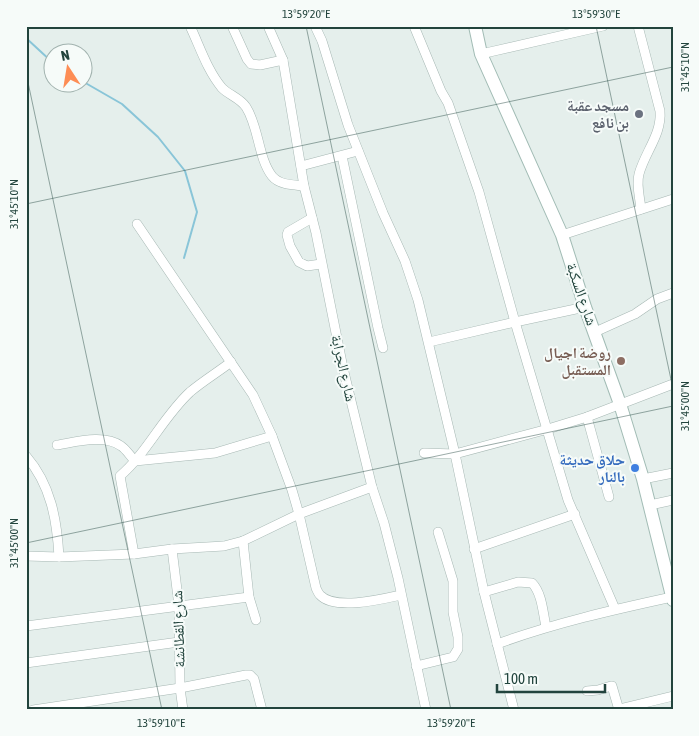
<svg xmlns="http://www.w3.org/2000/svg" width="699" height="736" font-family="'Asap Condensed','Noto Naskh Arabic',sans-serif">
<rect width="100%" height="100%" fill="#e5efec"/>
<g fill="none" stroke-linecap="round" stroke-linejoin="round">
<g stroke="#89c5d8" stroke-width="2">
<path d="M26,38L52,62"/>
<path d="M82,81L122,104L158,137L185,171L197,212L184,258"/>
<path d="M26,479L27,480"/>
</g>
<g stroke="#a7b8b4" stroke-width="10">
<g id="street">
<path d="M190,26C200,47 207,70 222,88C229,95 240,98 246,107C259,127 258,158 272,176C279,185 294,185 304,186"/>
<path d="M232,26L247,59L251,64L260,65L283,60"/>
<path d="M268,26L283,60L304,186L316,233L343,368L372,487L384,523L398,578L426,710"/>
<path d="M315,26L322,41L348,125L383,213L405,261L418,300L455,454L484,592L514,710"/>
<path d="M414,26L441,91L448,103L479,192L515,322L585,307"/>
<path d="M638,26L660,111C662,134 645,152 639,174C636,185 640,198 641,209"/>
<path d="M481,54L603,26"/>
<path d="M342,156L378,328L383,348"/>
<path d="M301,166L358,151"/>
<path d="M312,218L288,232L287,235L290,246L299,262L307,266L321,264"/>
<path d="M137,224L253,395L272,436L292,490L299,514L316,588C317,590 318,593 320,595C335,611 383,599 401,595"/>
<path d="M562,235L673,199"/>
<path d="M595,332L635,314L657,299L673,293"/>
<path d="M429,342L515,322L568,500L615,609"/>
<path d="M587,417L609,497"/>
<path d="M57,445C76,442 104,434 121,446C126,449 130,456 135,461L215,453L272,436"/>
<path d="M424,453L455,454L548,429L587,417L673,384"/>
<path d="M26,456C51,485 57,520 59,557"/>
<path d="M643,479L673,473"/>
<path d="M650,505L673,500"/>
<path d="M243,541L249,597L256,620"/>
<path d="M172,549L179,606L180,688L183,710"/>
<path d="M474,549L575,514"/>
<path d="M134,554L120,476C147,453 163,417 190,392C203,381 218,372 231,362"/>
<path d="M26,556L59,557L134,554L172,549L224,546L243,541L299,514L372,487"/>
<path d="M484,592L518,582L532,583C542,593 543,613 546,627"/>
<path d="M26,626L249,597"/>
<path d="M497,644C555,623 612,610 672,597"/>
<path d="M26,663L179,642"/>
<path d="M416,666L453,657L458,649V637L453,612V581L438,532"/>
<path d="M587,691L598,690L611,686H612L619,710"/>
<path d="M619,709L673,696"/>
<path d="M33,710L180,688L246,675H250L254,679L262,710"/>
</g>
</g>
<g stroke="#a2bcb5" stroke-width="14">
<path id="secondary" d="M475,26L481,54L562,235L585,307L620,404L643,479L673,600"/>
</g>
<use href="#street" stroke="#fff" stroke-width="9"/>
<use href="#secondary" stroke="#fff" stroke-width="12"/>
</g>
<path fill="none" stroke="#22443d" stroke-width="1" stroke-opacity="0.45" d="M306,26L451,710M596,26L673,389M26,73L162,710M26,204L673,67M26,543L673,406"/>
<circle fill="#6b7280" stroke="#f6fbf9" stroke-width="2" cx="639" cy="114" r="5"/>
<circle fill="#8d6e63" stroke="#f6fbf9" stroke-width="2" cx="621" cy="361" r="5"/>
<circle fill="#3f7fe0" stroke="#f6fbf9" stroke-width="2" cx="635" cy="468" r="5"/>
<g text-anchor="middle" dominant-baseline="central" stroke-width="4" stroke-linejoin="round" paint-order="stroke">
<g font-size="15" font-weight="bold" fill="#5b616d" stroke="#f6fbf9" text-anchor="end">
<text x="629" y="105">مسجد عقبة<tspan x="629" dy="17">بن نافع</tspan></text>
</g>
<g font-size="15" fill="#22443d" stroke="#f6fbf9">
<text transform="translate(582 294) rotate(71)">شارع السكبة</text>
<text transform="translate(344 368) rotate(77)">شارع الجرابة</text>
<text transform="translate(178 629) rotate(-92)">شارع القطانشة</text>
</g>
<g font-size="15" font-weight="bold" fill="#785e54" stroke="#f6fbf9" text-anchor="end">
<text x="611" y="352">روضة اجيال<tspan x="611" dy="17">المستقبل</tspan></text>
</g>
<g font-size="15" font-weight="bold" fill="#366cbe" stroke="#f6fbf9" text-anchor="end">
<text x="625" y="459">حلاق حديثة<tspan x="625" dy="17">بالنار</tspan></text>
</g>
</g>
<rect width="699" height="736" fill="none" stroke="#f6fbf9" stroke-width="55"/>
<g transform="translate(68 68) rotate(348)"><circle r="24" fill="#f6fbf9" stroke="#a1b2ae"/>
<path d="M0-4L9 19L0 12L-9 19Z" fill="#fd8d55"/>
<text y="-8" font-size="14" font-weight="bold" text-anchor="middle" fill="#22443d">N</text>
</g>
<path d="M497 684v8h108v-8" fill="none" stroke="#22443d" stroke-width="2.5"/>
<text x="504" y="684" font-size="15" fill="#22443d" stroke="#f6fbf9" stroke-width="4" paint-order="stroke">100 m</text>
<rect x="28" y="28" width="644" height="680" fill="none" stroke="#22443d" stroke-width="2"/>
<g font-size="12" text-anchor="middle" fill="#22443d">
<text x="306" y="18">13°59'20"E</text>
<text x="596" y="18">13°59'30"E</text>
<text transform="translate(685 67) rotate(-90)" y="4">31°45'10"N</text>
<text transform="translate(14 204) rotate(-90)" y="4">31°45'10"N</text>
<text transform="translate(685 406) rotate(-90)" y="4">31°45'00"N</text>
<text transform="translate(14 543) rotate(-90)" y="4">31°45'00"N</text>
<text x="161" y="727">13°59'10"E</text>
<text x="451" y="727">13°59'20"E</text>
</g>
</svg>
